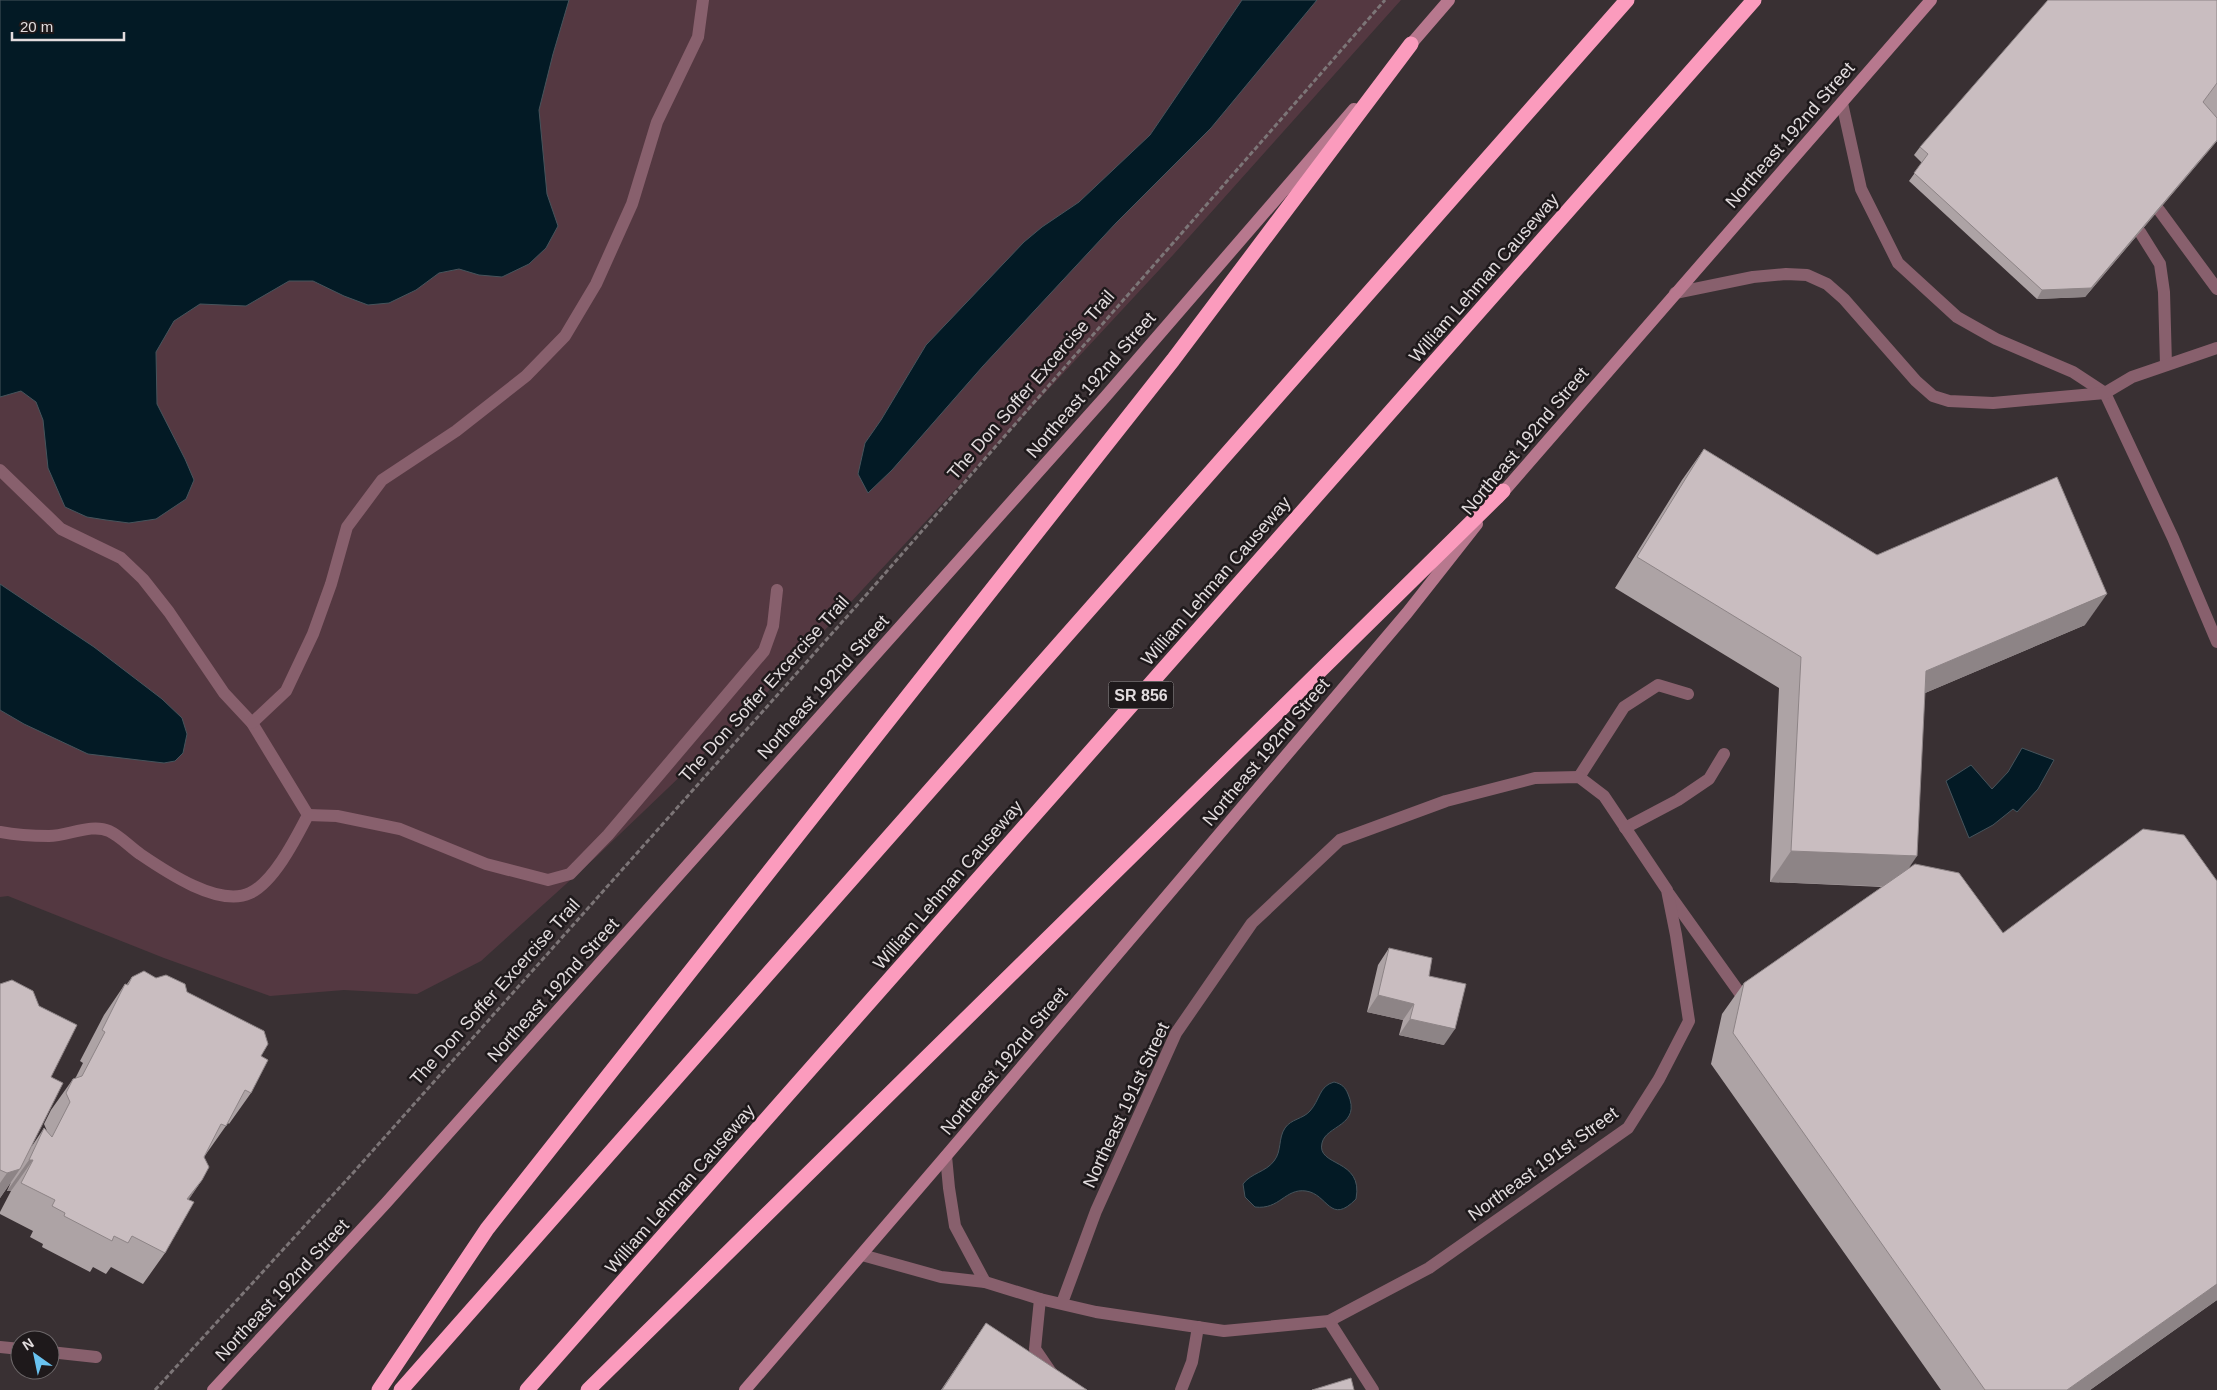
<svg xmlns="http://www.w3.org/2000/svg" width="2217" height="1390" font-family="Arial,sans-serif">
<rect width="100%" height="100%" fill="#393033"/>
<path fill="#543841" d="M0,0H1401L1173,255L760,700L597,856L481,961L417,994L344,990L270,996L164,958L8,896L0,897Z"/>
<g fill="#031a25" stroke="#46545c">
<path d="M0,0H569L553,54L539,110L547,194L558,226L546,248L529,264L502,277L479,275L459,269L439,273L416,290L389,303L368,305L344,296L313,281H289L246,306L200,304L174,321L156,352L157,404L185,459L194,480L186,499L156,519L129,523L106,520L87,517L65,507L48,468L43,420L36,402L21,391L0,397Z"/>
<path d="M1242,0H1317L1211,128L1116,223L983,366L892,470L868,493L858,474L865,443L881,420L926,345L1024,242L1042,227L1079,202L1150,135Z"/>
<path d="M0,584L94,647L162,699L182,718L187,734L183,753L175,761L164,763L88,754L24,724L0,710Z"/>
<path d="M2022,748L2054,760L2038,789L2017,812L2013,809L1993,825L1969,838L1946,781L1971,765L1992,789L2008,772Z"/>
<path d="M1334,1082C1342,1084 1345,1087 1348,1094C1362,1126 1326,1125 1322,1143C1316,1167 1364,1158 1356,1199C1330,1226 1328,1194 1306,1191C1285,1188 1280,1210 1255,1207L1245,1197L1243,1184C1251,1173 1266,1172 1274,1161C1282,1151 1278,1138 1285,1128C1291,1119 1303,1119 1310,1111C1320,1100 1319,1086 1334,1082Z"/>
</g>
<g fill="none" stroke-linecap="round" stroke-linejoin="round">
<path stroke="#7c7577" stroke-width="3" stroke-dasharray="5 2.5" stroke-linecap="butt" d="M155,1390L352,1174L867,594L1385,0"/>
<g stroke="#88606d" stroke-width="12">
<path d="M1842,103L1861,189L1898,263L1957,317L1996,339L2073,372L2105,393L2173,538L2217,642"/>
<path d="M2159,210L2217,289"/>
<path d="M2140,232L2160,264L2164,292L2166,365"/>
<path d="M1675,293L1753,277L1786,274L1807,275L1827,284L1844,299L1916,381L1933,396L1949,401L1993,403L2105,393L2132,377L2217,348"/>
<path d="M0,470L61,529L121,558L143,579L169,612L224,693L252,723L308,815C296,838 274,882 250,893C219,908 165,871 140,854C130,847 120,836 109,831C91,823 68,836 49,836C33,836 16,835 0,832"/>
<path d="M252,723L286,691L313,634L331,584L347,527L382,480L456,431L526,376L565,336L596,284L632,204L657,122L698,37L703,0"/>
<path d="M1579,777L1624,707L1658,685L1688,694"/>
<path d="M308,815L337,816L400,829L486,864L548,880L570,874L608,835L764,651L773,626L777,590"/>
<path d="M1625,828L1678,800L1709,779L1724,754"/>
<path d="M1669,894L1744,999"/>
<path d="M946,1156L949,1188L955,1226L985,1282"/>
<path d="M862,1255L941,1277L985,1282L1040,1299L1096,1312L1224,1331L1329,1321L1429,1268L1628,1128L1659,1079L1689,1021L1676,935L1667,890L1604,796L1579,777L1535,778L1446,801L1340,840L1252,923L1176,1033L1096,1211L1062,1303"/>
<path d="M1040,1299L1035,1349L1063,1390"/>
<path d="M1329,1321L1373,1390"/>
<path d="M0,1347L20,1349"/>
<path d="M50,1352L96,1357"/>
<path d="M1181,1390L1192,1362L1198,1327"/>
</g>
<g stroke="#b7788e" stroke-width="12">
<path d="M1405,51L1449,0"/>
<path d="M1498,498L1931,0"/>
<path d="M213,1390L386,1203L1106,396L1354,109"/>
<path d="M745,1390L946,1156L1407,613L1477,524"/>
</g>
<g stroke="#fb9bbd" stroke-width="15">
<path d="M379,1390L487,1229L1173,360L1411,44"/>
<path d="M401,1390L1627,0"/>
<path d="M527,1390L1754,0"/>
<path d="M588,1390L1503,491"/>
</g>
</g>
<g fill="#ada3a5">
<path d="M2217,0V141L2085,297L2037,299L1909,181L1922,163L1914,155L1920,147Z"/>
<path d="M1704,449L1877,555L2085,625L1925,693L1909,868L2217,1300L2090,1390H1941L1711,1064L1722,1014L1744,983L1882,887L1770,882L1779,688L1615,588L1682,480Z"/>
<path d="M1389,948L1429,976L1444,1045L1399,1035L1403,1020L1367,1012L1378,965Z"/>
<path d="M132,977L156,978L187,992L261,1056L251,1093L229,1124L228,1123L204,1157L202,1180L188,1200L165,1253L143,1284L111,1267L106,1274L93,1267L90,1272L42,1247L43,1244L30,1237L33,1231L0,1214V1212L11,1191H7L11,1182L0,1198V984L51,1077L32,1146L44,1128L47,1131L44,1124L51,1110L73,1079H75L83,1063L80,1061L104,1015L125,984H127Z"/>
<path d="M986,1323L1087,1390H941Z"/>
</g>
<g fill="#8d8486">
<path d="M2217,140V141L2085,297L2037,299L2042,290Z"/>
<path d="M2107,594L2085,625L1904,702L1926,671Z"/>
<path d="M1791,851L1917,856L1896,887L1770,882Z"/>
<path d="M1378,995L1414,1004L1403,1020L1367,1012Z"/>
<path d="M1410,1019L1455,1029L1444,1045L1399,1035Z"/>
<path d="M29,1160H33L11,1191H7Z"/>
<path d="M20,1169L0,1198V1183L7,1173Z"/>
<path d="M202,1180L181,1211L187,1199Z"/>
<path d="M2217,1284V1300L2090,1390H2067Z"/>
</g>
<g fill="#c9bdc0" stroke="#8d8486">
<path d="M2048,0H2217V83L2203,102L2217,118V140L2091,288L2042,290L1914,173L1928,154L1920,147Z"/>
<path d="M1704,449L1877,555L2057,477L2107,594L1926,671L1917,856L1791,851L1801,657L1637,557Z"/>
<path d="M2143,829L2184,835L2217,881V1284L2067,1390H1985L1733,1033L1744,983L1915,864L1959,873L2003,933Z"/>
<path d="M1389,948L1432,958L1429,976L1466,984L1455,1029L1410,1019L1414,1004L1378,995Z"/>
<path d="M144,971L156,978L166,975L185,984L187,992L264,1031L268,1044L261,1056L268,1060L251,1093L245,1090L226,1126L221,1124L204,1157L209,1167L202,1180L187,1199L194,1202L165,1253L132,1236L128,1243L114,1236L112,1241L64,1216L65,1213L52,1206L55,1200L21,1183L33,1160H29L44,1128L52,1137L70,1102L66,1093L73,1079L82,1076L105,1032L102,1030L125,984L128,985L132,977Z"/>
<path d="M12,980L33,991L39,1006L77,1025L51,1077L63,1083L20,1169L7,1173L0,1170V984Z"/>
<path d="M986,1323L1087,1390H942Z"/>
<path d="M1351,1378L1354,1390H1312Z"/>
</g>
<g text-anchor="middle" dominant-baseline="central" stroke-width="5" stroke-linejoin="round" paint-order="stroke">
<rect fill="#1e191b" stroke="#a7a2a4" stroke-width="1" x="1108.5" y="681.5" width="65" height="27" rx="4"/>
<g font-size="16" font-weight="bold" fill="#e2dcde">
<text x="1141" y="695">SR 856</text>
</g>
<g font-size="18" fill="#e2dcde" stroke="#1e191b">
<text transform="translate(1790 135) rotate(-49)">Northeast 192nd Street</text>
<text transform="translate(1484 278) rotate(-49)">William Lehman Causeway</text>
<text transform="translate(1031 385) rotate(-49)">The Don Soffer Excercise Trail</text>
<text transform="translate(1091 385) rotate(-49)">Northeast 192nd Street</text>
<text transform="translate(1525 441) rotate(-50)">Northeast 192nd Street</text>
<text transform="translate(1216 581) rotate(-49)">William Lehman Causeway</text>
<text transform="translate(823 687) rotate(-48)">Northeast 192nd Street</text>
<text transform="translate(764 689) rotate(-48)">The Don Soffer Excercise Trail</text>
<text transform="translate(1266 752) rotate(-50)">Northeast 192nd Street</text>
<text transform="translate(948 885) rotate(-49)">William Lehman Causeway</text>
<text transform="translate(553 990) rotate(-48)">Northeast 192nd Street</text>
<text transform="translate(495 992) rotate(-48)">The Don Soffer Excercise Trail</text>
<text transform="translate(1004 1061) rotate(-50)">Northeast 192nd Street</text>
<text transform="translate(1126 1105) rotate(-65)">Northeast 191st Street</text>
<text transform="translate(1543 1164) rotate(-36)">Northeast 191st Street</text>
<text transform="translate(680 1189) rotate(-49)">William Lehman Causeway</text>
<text transform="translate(282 1290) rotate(-47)">Northeast 192nd Street</text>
</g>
</g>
<g transform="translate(35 1355) rotate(327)"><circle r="24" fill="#1e191b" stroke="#6c6769"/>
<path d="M0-4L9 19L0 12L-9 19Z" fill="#69c3f1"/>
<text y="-8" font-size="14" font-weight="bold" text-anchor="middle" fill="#e2dcde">N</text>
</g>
<path d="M12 32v8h112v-8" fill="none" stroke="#e2dcde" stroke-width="2.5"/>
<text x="20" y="32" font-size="15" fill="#e2dcde" stroke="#1e191b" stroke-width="4" paint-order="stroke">20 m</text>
</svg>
